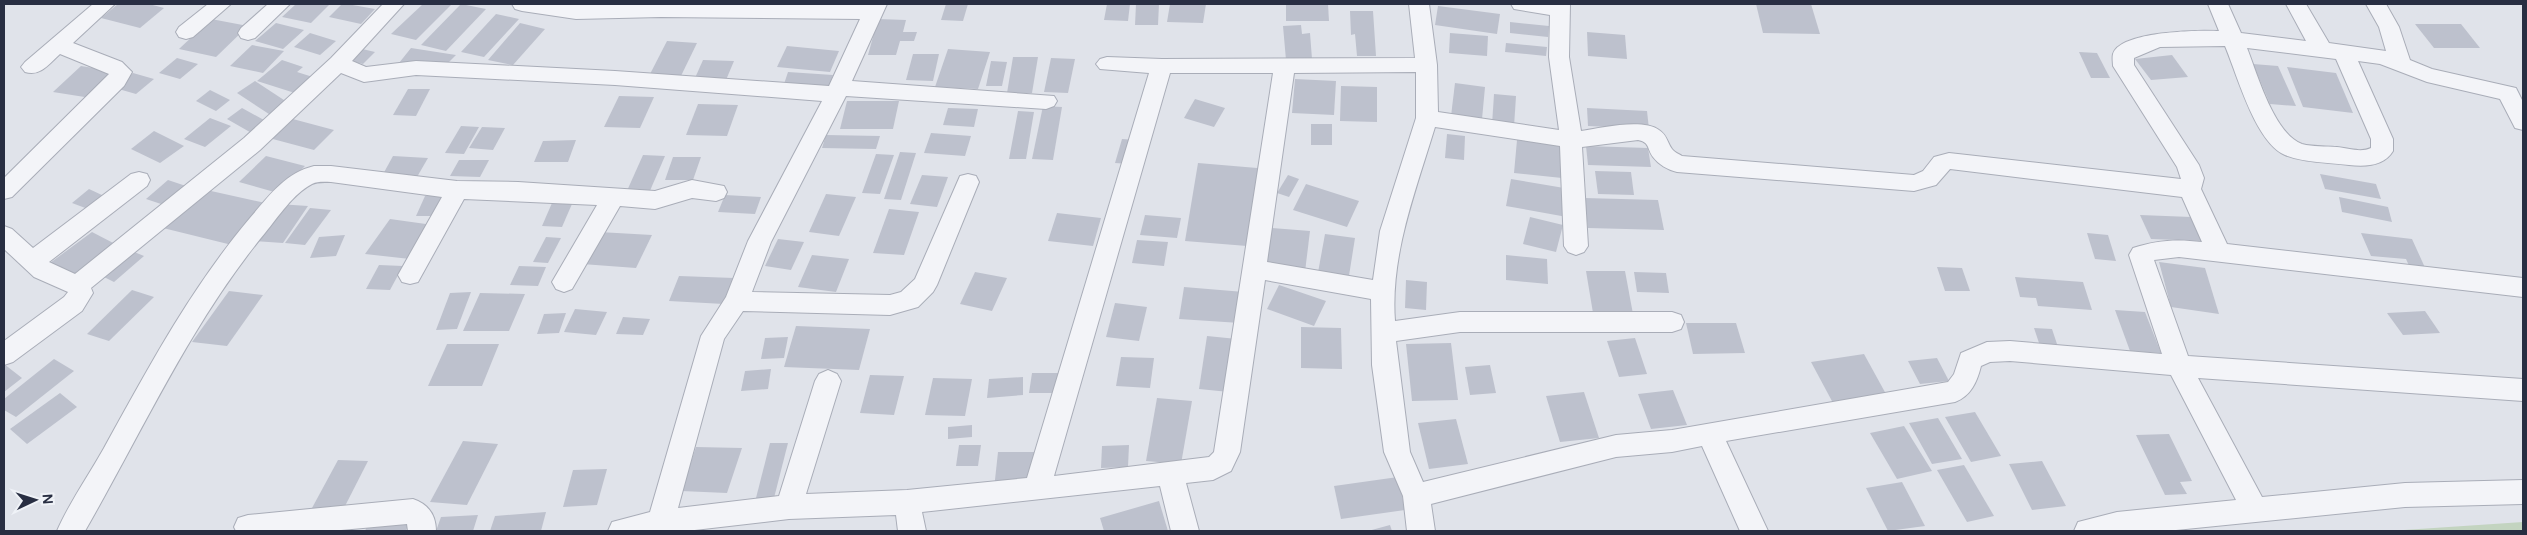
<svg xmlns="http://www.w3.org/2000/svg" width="2527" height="535" font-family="'DM Sans',sans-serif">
<rect width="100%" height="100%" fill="#e0e3ea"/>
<path fill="#c3d4c0" d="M2523,522V531H2389Z"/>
<g fill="#bdc1cd">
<path d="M118,4H149L164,8L140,28L101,18Z"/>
<path d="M296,4H330L311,23L282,17Z"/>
<path d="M342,4H347L375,9L361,24L329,17Z"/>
<path d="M423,4L451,5L416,40L391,34Z"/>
<path d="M461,4L486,9L446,51L421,45Z"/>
<path d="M946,4H968L963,21L941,20Z"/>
<path d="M1107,4H1130L1128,21L1104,20Z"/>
<path d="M1136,4H1159L1158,25H1135Z"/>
<path d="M1170,4H1206L1203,23L1167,22Z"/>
<path d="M1286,4H1328L1329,21H1286Z"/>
<path d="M1756,4H1811L1820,34L1763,33Z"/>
<path d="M1438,6L1500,14L1497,34L1435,25Z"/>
<path d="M1350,11H1373L1376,56H1357L1355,34L1351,35Z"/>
<path d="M496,14L519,19L484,57L461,52Z"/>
<path d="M211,19L248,26L216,57L179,49Z"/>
<path d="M878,19L906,20L903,32H917L914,41H900L896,55H868Z"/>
<path d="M1510,22L1549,26L1548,37L1510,33Z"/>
<path d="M276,23L304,30L283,49L255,41Z"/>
<path d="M520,23L545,29L513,65L488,60Z"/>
<path d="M2415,24H2461L2480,48H2434Z"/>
<path d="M1301,25L1302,34L1310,33L1312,59L1286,60L1283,26Z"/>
<path d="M1587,32L1625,35L1627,59L1588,56Z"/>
<path d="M310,33L336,41L320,55L294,47Z"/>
<path d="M1450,33L1488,36L1487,56L1449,53Z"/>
<path d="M667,41L697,43L680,78L649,76Z"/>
<path d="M1506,43L1547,47L1546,56L1505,52Z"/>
<path d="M252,45L284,51L263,73L230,66Z"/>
<path d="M787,46L839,51L830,72L777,67Z"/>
<path d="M358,48L375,52L363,64L346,60Z"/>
<path d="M411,48L456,55L444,67L399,63Z"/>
<path d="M948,49L990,52L978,89L935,87Z"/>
<path d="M2079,52L2097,53L2110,78H2091Z"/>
<path d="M913,54H939L933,81L906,80Z"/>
<path d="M2172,55L2188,77L2151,80L2135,59Z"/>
<path d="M1013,57H1038L1032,93H1007Z"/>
<path d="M177,58L198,64L180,79L159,73Z"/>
<path d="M1051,58L1075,59L1068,93L1044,92Z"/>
<path d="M282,60L303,67L297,72L316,78L298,94L257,81Z"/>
<path d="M703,60L734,61L726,80L695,78Z"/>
<path d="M991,61L1007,62L1002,86H986Z"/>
<path d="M2253,64L2278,66L2296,106L2270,104Z"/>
<path d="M81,66L118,72L91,98L53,92Z"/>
<path d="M2287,67L2336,73L2353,113L2303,107Z"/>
<path d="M788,72L833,75L828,91L783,87Z"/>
<path d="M133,73L154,79L136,94L115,88Z"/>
<path d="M1295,79L1336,81L1334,115L1292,113Z"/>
<path d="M255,81L290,104L272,116L237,93Z"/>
<path d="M1455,83L1485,87L1482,119L1451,116Z"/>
<path d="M1341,86L1377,87V122L1340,121Z"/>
<path d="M408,89H430L416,116L393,115Z"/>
<path d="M210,90L230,100L216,111L196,101Z"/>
<path d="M1494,94L1516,96L1514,127L1492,125Z"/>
<path d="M619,96L654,97L640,128L604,127Z"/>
<path d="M1195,99L1225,108L1214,127L1184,118Z"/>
<path d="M847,101H899L893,129H840Z"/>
<path d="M698,104L738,105L727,136L686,135Z"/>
<path d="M1043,106L1062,107L1053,160L1032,159Z"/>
<path d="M242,108L271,124L255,135L227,119Z"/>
<path d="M948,108L978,109L974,127L943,125Z"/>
<path d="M1587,108L1647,111L1649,129L1588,126Z"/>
<path d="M1018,111L1034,112L1026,159H1009Z"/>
<path d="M210,118L231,126L205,147L184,139Z"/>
<path d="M289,118L334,130L314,150L269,138Z"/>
<rect x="1311" y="124" width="21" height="21"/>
<path d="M461,126L479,127L464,154L445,153Z"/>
<path d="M482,127L505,128L493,150L469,148Z"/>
<path d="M154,131L184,146L160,163L131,149Z"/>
<path d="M931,133L971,136L965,156L924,153Z"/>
<path d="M1447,134L1465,136L1464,160L1445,158Z"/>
<path d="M826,135L880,136L876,149L822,148Z"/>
<path d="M1122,139L1136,140L1130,164L1115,163Z"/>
<path d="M576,140L568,162H534L543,141Z"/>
<path d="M1517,140L1563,145L1562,178L1514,173Z"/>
<path d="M1586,146L1648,148L1651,167L1588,165Z"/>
<path d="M900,152L916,153L901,200L884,199Z"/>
<path d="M876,154L894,155L880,194L862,193Z"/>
<path d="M643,155L665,156L649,193H626Z"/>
<path d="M266,156L305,166L278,193L239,182Z"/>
<path d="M393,156L428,158L417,177L382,176Z"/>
<path d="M673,157H701L693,180H665Z"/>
<path d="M459,160H489L480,177L450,176Z"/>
<path d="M1198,163L1269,169L1247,246L1185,241Z"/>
<path d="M1595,171L1631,172L1634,195L1598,194Z"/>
<path d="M2320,174L2376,184L2381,199L2325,189Z"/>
<path d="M922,175L948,177L937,207L910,204Z"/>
<path d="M1288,175L1299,179L1289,197L1277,193Z"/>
<path d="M1511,179L1570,189L1567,217L1506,206Z"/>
<path d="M168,180L192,188L170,207L146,199Z"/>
<path d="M1306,184L1359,201L1347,227L1293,210Z"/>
<path d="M89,189L104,196L88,209L72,203Z"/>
<path d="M202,189L270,204L232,245L163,228Z"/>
<path d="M826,194L856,197L839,236L809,232Z"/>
<path d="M725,195L761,197L755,214L718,212Z"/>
<path d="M425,196H447L438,216H416Z"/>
<path d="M555,196L575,197L562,227L542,226Z"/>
<path d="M2339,197L2388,207L2392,222L2342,212Z"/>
<path d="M1584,198L1658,200L1664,230L1588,228Z"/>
<path d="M278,204L308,206L283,243L253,241Z"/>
<path d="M310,208L331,210L305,245L285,243Z"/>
<path d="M889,209L919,212L904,255L873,253Z"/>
<path d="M1057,213L1101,218L1093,246L1048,241Z"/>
<path d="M1145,215L1181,218L1177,238L1140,235Z"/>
<path d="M2140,215L2191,217L2202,241L2151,239Z"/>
<path d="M1530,217L1563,225L1556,252L1523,244Z"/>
<path d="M390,219L433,225L410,259L365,254Z"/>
<path d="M1272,228L1310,231L1305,272L1266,269Z"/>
<path d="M92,232L119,246L76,278L50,263Z"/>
<path d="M599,232L652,235L636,268L582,264Z"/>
<path d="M2087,233L2108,235L2116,261L2095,259Z"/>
<path d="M2361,233L2412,239L2427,272L2411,270L2406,259L2371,256Z"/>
<path d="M1325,234L1355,238L1348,282L1317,278Z"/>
<path d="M345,235L336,256L310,258L319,237Z"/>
<path d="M546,237L561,238L548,263L533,262Z"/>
<path d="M778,239L804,242L791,270L765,266Z"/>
<path d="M1137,240L1168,242L1164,266L1132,263Z"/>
<path d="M127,249L144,256L114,282L98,274Z"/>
<path d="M812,255L849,259L836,292L798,287Z"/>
<path d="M1506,255L1547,259L1548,284L1506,280Z"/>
<path d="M2159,262L2205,268L2219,314L2171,307Z"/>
<path d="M379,265L403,266L390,290L366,289Z"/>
<path d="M519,266L546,267L538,286L510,285Z"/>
<path d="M1937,267L1962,268L1970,291H1945Z"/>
<path d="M1586,271H1625L1633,314L1593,313Z"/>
<path d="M975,272L1007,278L992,311L960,304Z"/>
<path d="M1634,272L1666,273L1669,293L1637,292Z"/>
<path d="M679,276L734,278L724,304L669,301Z"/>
<path d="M2015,277L2083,282L2092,310L2038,306L2036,298L2020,297Z"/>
<path d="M1406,280L1427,282L1426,310L1405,308Z"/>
<path d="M1279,285L1326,301L1314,326L1267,309Z"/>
<path d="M1184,287L1244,292L1240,323L1179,319Z"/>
<path d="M132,290L154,297L109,341L87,334Z"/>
<path d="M229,291L263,295L227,346L192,342Z"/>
<path d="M471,292L457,329L436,330L450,293Z"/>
<path d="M480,293L525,294L509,331H463Z"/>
<path d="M1115,303L1147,307L1139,341L1106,337Z"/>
<path d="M575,309L607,312L596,335L564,332Z"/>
<path d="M2115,310L2145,312L2161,353L2130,351Z"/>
<path d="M2425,311L2440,333L2403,335L2387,313Z"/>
<path d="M566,313L559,333L537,334L544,314Z"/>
<path d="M623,317L650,319L643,335L616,334Z"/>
<path d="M1686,323H1736L1745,353L1693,354Z"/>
<path d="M796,326L870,329L859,370L784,367Z"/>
<path d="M1301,327L1341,328L1342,369L1301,368Z"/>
<path d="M2034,328L2052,329L2058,347L2040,346Z"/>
<path d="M1207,336L1237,339L1229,392L1199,389Z"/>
<path d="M788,337L784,358L761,359L765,338Z"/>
<path d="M1635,338L1647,374L1619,377L1607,341Z"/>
<path d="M1451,343L1458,400L1412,401L1406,344Z"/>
<path d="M447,344H499L482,386H428Z"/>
<path d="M1864,354L1886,394L1833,403L1811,362Z"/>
<path d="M1121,357L1154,358L1150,388L1116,386Z"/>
<path d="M1937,358L1949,381L1920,384L1908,361Z"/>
<path d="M54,359L74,371L16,417L4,410V399Z"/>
<path d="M4,364L22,378L4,392Z"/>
<path d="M1490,365L1496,393L1470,395L1465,367Z"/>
<path d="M771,369L768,389L741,391L745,371Z"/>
<path d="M1032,373H1067L1065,393H1029Z"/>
<path d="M870,375L904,376L894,415L860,413Z"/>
<path d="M1023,377V395L987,398L989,379Z"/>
<path d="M933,378L972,379L965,416L925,415Z"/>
<path d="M1673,390L1687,425L1651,429L1638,394Z"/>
<path d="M1584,392L1599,438L1560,442L1546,396Z"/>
<path d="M60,393L77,407L27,444L10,429Z"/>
<path d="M1157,398L1192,401L1181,464L1146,461Z"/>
<path d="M1975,412L2001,456L1971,462L1945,417Z"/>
<path d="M1938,418L1962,459L1932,464L1909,423Z"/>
<path d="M1456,419L1468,464L1429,469L1418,423Z"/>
<path d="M972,425V437L948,439V427Z"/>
<path d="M1904,426L1932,471L1897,479L1870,433Z"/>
<path d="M2169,434L2192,481L2180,482L2187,494L2165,495L2136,435Z"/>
<path d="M463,441L498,444L467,505L430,502Z"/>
<path d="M770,443H788L774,498H756Z"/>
<path d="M959,445H981L978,466H956Z"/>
<path d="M1129,445L1128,467L1101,468L1102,446Z"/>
<path d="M696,447L742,448L727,493L681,491Z"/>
<path d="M998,452H1036L1033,488L994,489Z"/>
<path d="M338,460L368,461L343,510L312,508Z"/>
<path d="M2042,461L2066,506L2032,510L2009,464Z"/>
<path d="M1964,465L1994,516L1967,522L1937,470Z"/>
<path d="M607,469L597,505L563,507L573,470Z"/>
<path d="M1398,477L1405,510L1341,519L1334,486Z"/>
<path d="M1902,482L1925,526L1888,531L1866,488Z"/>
<path d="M1159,501L1168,531H1104L1100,518Z"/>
<path d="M546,512L541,531H490L495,516Z"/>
<path d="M478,515L473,531H436L441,517Z"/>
<path d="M411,516L406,531H365L370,519Z"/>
<path d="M1390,525L1392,531H1368Z"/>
</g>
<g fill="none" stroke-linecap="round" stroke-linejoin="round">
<g stroke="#a9adb8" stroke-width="2">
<g id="minor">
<path d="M93,4H115L73,43L122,62L132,72L124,86L12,197L4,199V178L109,74L60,54C49,64 40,77 25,72L21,67L25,62Z"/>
<path d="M208,4H231L193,37L186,39L179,37L176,32L179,27Z"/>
<path d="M268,4H290L255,38L248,40L241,38L238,33L241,28Z"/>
<path d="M383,4H404L352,61L366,67L416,61L615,71L829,86L860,19L661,17L576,19L522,11L515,9L512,4H887L852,81L1054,96L1057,101L1054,106L1046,109L846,96L771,242L752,292L890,295L901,292L915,279L960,176L968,174L976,176L979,182L937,285L933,292L918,307L890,315L743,311L724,339L678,508L779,496L815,381L819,374L828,370L837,374L841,381L806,494L907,490L1027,478L1149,73L1100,69L1096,64L1100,59L1107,57L1162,59L1415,58L1409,4H1429L1437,65L1438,112L1559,130L1549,57L1550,15L1514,9L1511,4H1570L1569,57L1581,131C1600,128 1643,118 1659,130C1667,135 1667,142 1672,149C1674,152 1679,154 1682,156L1914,175L1923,171L1934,157L1949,153L2181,179L2177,167L2113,66C2113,63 2112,58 2113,54C2120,31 2199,30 2219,31L2208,4H2228L2241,33L2306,41L2286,4H2306L2329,43L2386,51L2379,27L2366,4H2386L2399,27L2410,60L2432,69L2516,88L2523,102V130L2515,128L2500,99L2427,82L2380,64L2358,61L2393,139V151C2384,166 2365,167 2349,165C2327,162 2305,163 2285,155C2255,142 2237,74 2225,46L2160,47L2134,58V65L2199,165L2204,178L2201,189L2227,244L2523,278V297L2179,257L2154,260L2188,356L2523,379V401L2198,378L2262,497L2405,483L2523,480V504L2405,507L2166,531H2074L2078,522L2117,512L2236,500L2171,375L2010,361L1990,362L1981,366C1977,382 1971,396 1955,402L1726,441L1768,531H1740L1702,446L1672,452L1616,457L1431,504L1435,531H1407L1403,496L1384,452L1372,365L1371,299L1265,280L1240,452L1231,471L1213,480L1186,483L1199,531H1171L1160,486L922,512L926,531H898L896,515L789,519L686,531H608L612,522L650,512L701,336L726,297L748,241L822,101L615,85L416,75L364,82L341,73L260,150L91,288L93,293L82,311L13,362L4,365V341L64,297L68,292L34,277L4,249V226L12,229L33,248L131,174L139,172L147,174L150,180L147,186L49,262L75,274L244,138L331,58ZM2247,48L2336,59L2371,139V148C2361,153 2347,148 2337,147C2325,146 2313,147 2302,144C2274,134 2257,73 2247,48ZM1416,72V118L1380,231L1373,280L1267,262L1294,73ZM1170,73H1273L1214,452L1209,457L1054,476ZM1435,127L1560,146L1564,246L1568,252L1576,255L1584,252L1588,246L1582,147L1638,140C1650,142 1647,149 1653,157C1658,164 1668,170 1677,172L1914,191L1936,185L1950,169L2182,197L2202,242C2177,239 2157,240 2133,248L2129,255L2162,354L2010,341L1987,342L1961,353L1954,374L1948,382L1672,430L1616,435L1423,482L1410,452L1396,341L1460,332H1672L1681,329L1684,322L1681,315L1672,312H1460L1395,321C1390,255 1416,190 1435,127Z"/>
<path d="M314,166H331L457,181L518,182L655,191L692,180L724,186L727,192L724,198L716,201L692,198L655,209L620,206L572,289L564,292L556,289L552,282L597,205L464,199L418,282L410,284L402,282L398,275L442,197L331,182C325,182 318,181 312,184C293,194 279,216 265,233C191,323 143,430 85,531H57C69,503 89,475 104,448C148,368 191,288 250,218C268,197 285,173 314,166Z"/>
<path d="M413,499C428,504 436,515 436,531H408L407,524L330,531H236L234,527L238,518L248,515Z"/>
</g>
</g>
<use href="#minor" fill="#f3f4f8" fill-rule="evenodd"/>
</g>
<rect width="2527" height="535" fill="none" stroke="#282e42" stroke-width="10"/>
<g transform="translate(35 500) rotate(86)" stroke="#eff2f7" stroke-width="4" paint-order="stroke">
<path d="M0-4L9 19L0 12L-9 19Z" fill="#282e42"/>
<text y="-8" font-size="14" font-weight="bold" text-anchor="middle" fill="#282e42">N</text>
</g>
</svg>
